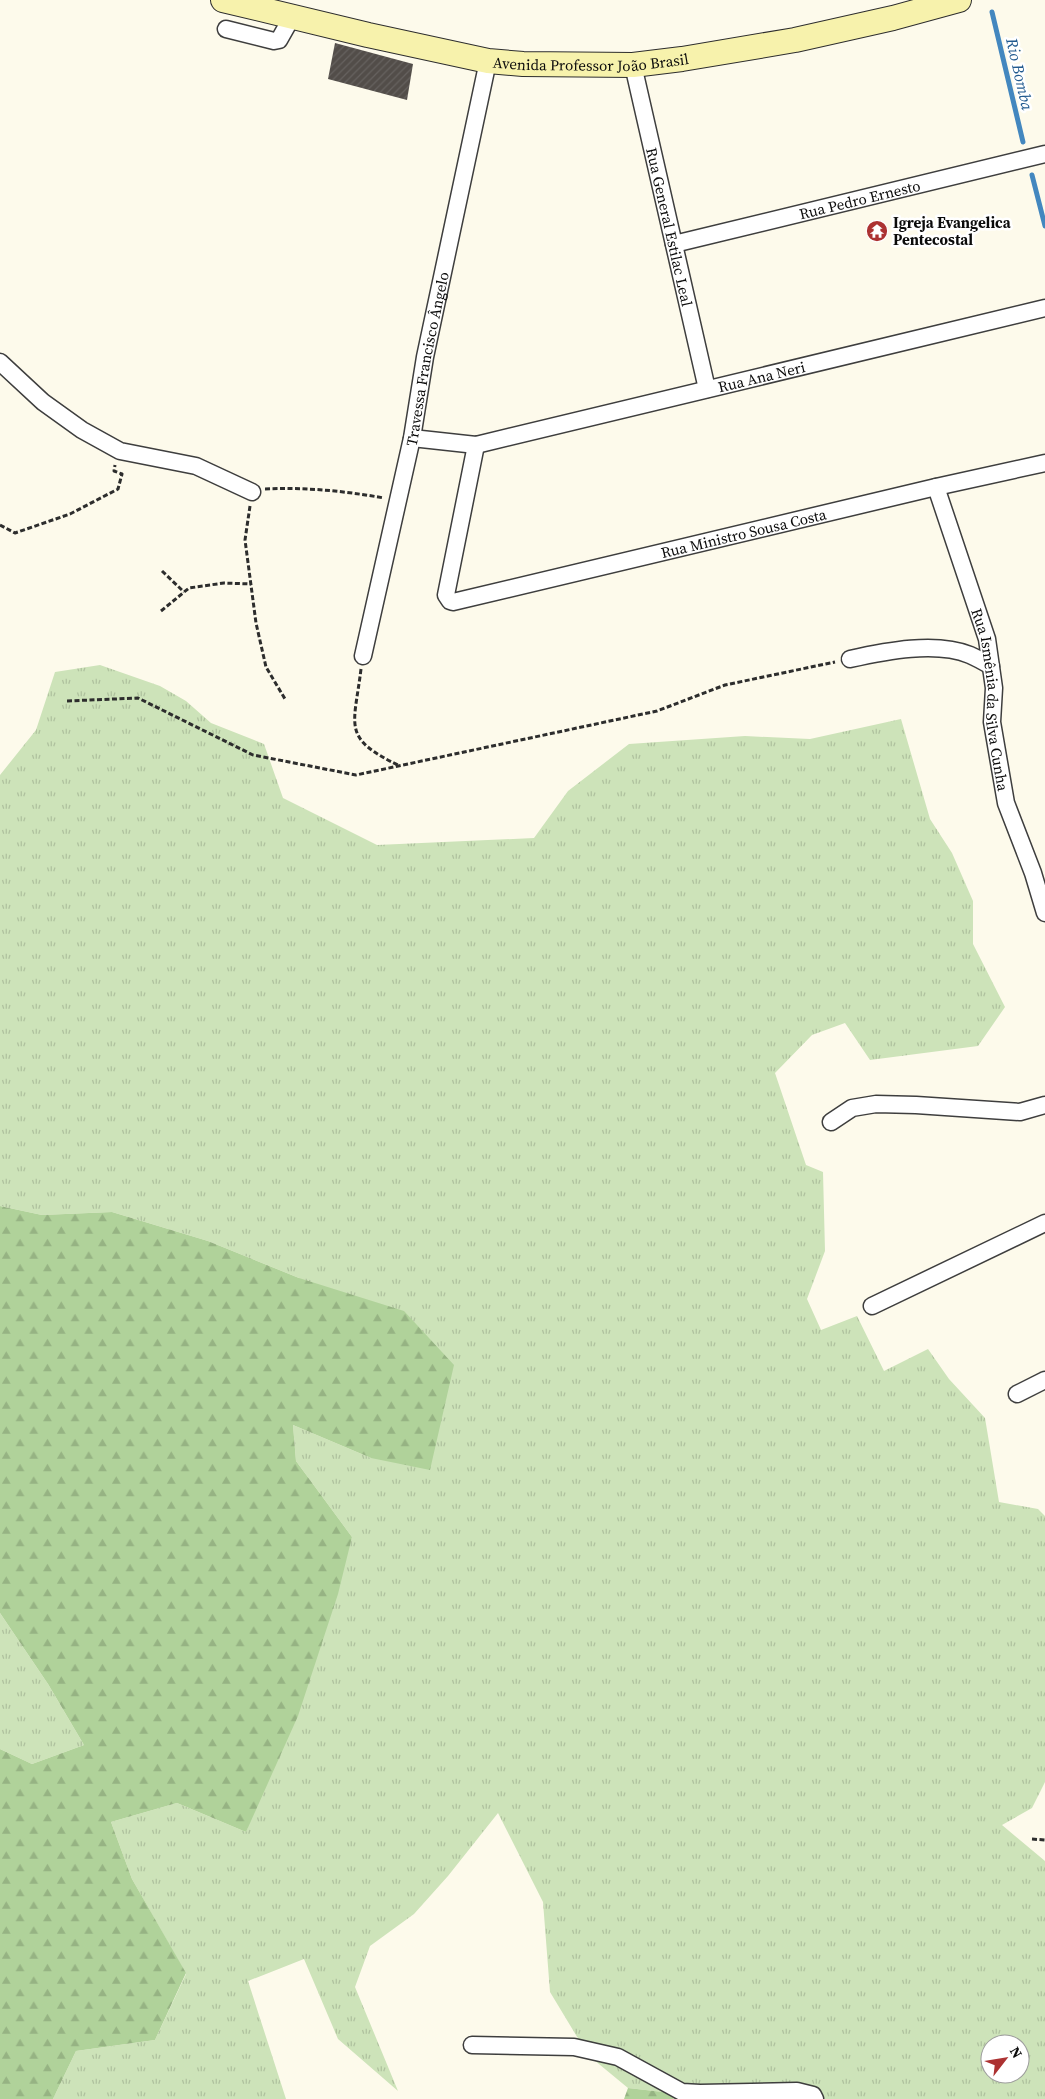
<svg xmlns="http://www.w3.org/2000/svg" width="1045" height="2099" font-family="'Source Serif 4',serif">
<defs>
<pattern id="grass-tufts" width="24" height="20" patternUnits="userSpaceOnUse" patternTransform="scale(1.25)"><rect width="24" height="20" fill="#cde3b9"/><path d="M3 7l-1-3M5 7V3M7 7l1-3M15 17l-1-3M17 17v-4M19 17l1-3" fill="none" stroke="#afc19e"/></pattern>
<pattern id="forest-firs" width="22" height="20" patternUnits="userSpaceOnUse" patternTransform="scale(1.25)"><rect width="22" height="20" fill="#b0d29a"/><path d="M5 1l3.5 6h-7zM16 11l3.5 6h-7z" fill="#96b383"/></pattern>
<pattern id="building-hatch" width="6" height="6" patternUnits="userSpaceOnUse" patternTransform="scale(1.25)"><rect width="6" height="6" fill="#524d49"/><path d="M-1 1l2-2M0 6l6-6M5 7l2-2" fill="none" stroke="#66625f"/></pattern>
</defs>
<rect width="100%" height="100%" fill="#fdfaeb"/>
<g fill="url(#grass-tufts)" fill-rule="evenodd">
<path d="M100,665L160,686L186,701L211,723L264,744L283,798L377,845L534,838L568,791L629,744L745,736L810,739L901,719L930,819L952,853L973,901V944L1005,1007L978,1046L870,1060L845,1023L812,1035L775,1073L806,1165L823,1172L825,1251L807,1299L821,1330L857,1316L884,1371L928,1349L949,1379L985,1418L999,1502L1038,1509L1045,1516V1782L1032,1808L1002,1825L1045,1861V2099H673L672,2093L628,2088L588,2055L550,1992L543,1902L498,1813L448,1876L414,1914L370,1946L355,1987L398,2091L338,2039L304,1959L248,1981L286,2099H53L76,2051L155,2040L186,1974L132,1879L111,1822L177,1803L246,1832L352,1537L296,1461L293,1425L371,1458L299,1278L208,1241L112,1212L42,1215L0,1206V775L36,730L55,672ZM990,2044H1020V2074H990Z"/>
<path d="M0,1613L48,1684L84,1745L32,1764L0,1749Z"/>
</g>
<g fill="url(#forest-firs)">
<path d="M0,1206L42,1215L112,1212L208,1241L299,1278L404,1311L454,1365L430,1470L371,1458L293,1425L296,1461L352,1537L338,1594L298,1716L246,1832L177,1803L111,1822L132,1879L186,1973L155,2040L76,2051L53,2099H0V1749L32,1764L84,1745L48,1684L0,1613Z"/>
<path d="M628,2088L672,2093L673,2099H624Z"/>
</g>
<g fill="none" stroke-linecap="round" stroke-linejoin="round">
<g stroke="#4387bf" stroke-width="5">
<path d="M992,12L1023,142"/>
<path d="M1032,175L1045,226"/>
</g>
</g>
<path fill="url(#building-hatch)" d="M335,43L413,64L407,100L328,79Z"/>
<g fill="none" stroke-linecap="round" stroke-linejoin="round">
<g stroke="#3e3e3e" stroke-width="19">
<g id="street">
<path d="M226,29L274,41L279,40L292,17"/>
<path id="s1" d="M633,65L707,389"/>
<path id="s2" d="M674,244L1045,154"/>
<path d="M0,362L43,402L82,430L120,451L196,466L252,492"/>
<path id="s3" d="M412,438L476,445L1045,308"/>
<path id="s4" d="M476,445L446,595L450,601L453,602L936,487L1045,463"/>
<path id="s5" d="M936,487L987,639L994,688L992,722L1006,803L1033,873L1045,913"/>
<path id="s6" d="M363,656L412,438L425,357L488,61"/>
<path d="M850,659C886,651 936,641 970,655C977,658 984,662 991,666"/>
<path d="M831,1122L852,1108L876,1104L916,1105L1020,1112L1045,1105"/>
<path d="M872,1306L1045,1223"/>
<path d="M1017,1394L1045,1380"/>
<path d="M472,2045L574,2047L618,2057L682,2092L700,2093L797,2091L813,2095L815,2099"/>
</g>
</g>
<g stroke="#2d2d2d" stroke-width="26">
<g id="secondary">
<path id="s7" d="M223,0L368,35L488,61L523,64L633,65L682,59L795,40L893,18L959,0"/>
</g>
</g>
<g stroke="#2d2d2d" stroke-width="3" stroke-dasharray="5 2.5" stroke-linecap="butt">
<path d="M265,489C305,487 344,491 384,498"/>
<path d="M250,506L245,540L256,623L266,667L285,699"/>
<path d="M0,525L15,533L70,514L118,489L122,474L114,471L115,465"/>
<path d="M162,571L184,592"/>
<path d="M161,611L189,588L224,583L251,584"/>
<path d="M361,669C354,727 341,738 400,766"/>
<path d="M67,701L138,698L253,755L356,775L657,711L725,685L835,662"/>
<path d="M1032,1839L1045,1840"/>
</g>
<use href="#street" stroke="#fff" stroke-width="16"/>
<use href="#secondary" stroke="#f7f2ac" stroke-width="24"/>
</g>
<defs>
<g id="temple-disc" transform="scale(1.125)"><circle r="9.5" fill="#ac3232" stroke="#fff"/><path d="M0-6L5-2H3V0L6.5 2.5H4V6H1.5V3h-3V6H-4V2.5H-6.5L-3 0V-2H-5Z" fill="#fff"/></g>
</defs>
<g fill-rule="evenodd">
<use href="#temple-disc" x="877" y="231"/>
</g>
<g text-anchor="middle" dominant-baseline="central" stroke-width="5" stroke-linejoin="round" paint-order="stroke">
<g font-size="15" fill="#0b0b0b" stroke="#fff">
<text stroke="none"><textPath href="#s7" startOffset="375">Avenida Professor João Brasil</textPath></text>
<text stroke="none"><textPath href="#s2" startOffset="191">Rua Pedro Ernesto</textPath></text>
<text stroke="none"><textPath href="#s1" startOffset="166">Rua General Estilac Leal</textPath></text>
<text stroke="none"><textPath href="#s6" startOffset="304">Travessa Francisco Ângelo</textPath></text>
<text stroke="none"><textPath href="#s3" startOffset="358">Rua Ana Neri</textPath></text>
<text stroke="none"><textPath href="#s4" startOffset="462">Rua Ministro Sousa Costa</textPath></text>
<text stroke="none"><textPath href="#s5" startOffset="221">Rua Ismênia da Silva Cunha</textPath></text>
</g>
<g font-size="15" font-weight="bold" fill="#0b0b0b" stroke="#fff" text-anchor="start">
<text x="893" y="222">Igreja Evangelica<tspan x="893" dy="17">Pentecostal</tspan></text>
</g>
<g font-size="16" font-style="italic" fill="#225a8f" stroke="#fff">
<text transform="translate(1020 74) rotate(77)">Rio Bomba</text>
</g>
</g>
<g transform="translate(1005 2059) rotate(59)"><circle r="24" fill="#ffffff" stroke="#9d9d9d"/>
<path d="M0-4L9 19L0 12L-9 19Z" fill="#ac3232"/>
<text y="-8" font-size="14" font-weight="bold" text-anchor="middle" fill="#0b0b0b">N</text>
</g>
</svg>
